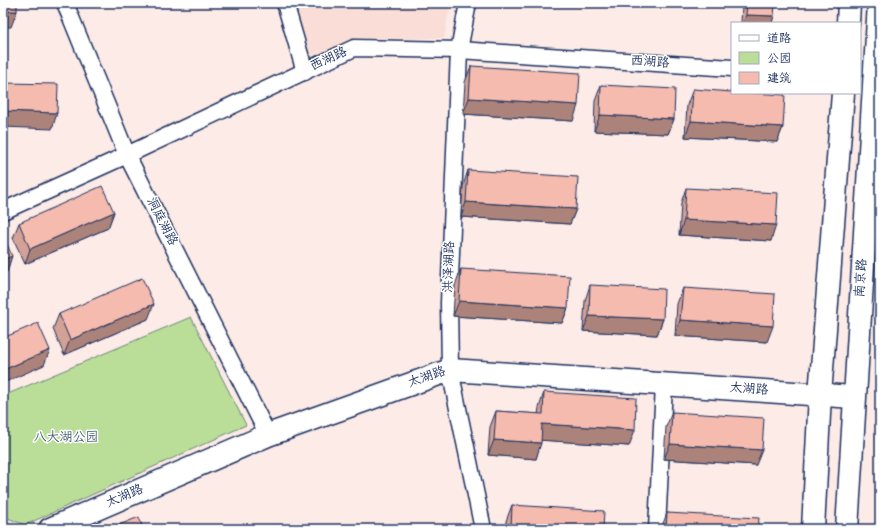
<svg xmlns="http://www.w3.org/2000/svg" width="883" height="532" font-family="'Gochi Hand','LXGW WenKai TC',sans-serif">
<rect width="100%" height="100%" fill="#fcebe7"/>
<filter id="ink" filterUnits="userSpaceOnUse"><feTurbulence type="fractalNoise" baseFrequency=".025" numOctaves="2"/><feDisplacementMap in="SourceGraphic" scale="8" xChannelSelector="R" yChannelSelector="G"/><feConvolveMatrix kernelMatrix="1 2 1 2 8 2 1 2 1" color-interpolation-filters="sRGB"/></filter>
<g filter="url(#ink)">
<path fill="#faddd6" d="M296,3H450L444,38H357L307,58Z"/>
<path fill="#bade98" stroke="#6a867b" d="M191,317L246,425L25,525L3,516V396Z"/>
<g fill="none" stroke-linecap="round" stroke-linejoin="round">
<g stroke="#1b2f5e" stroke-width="19">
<g id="street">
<path d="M65,3L127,155L268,435"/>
<path d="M285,3L305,72"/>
<path d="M468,3L459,50L449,303L450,370L483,529"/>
<path d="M3,211L127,155L354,48L459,50L732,68"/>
<path d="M657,529L664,385"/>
</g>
</g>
<g stroke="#1b2f5e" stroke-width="25">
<g id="secondary">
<path d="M848,23L849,3"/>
<path d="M50,529L268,435L450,370L854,397"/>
<path d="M813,529L820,395L843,93"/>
<path d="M847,529L879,3"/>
</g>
</g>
<use href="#street" stroke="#fff" stroke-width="16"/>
<use href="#secondary" stroke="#fff" stroke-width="22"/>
</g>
<g fill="#d3a196" stroke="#1b2f5e">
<path d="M699,3H775L772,23H741L742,5Z"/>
<path d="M471,66L573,121L463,114L465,82Z"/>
<path d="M601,85L674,119L668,134L594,131L595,101Z"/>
<path d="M693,89L783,127L777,142L685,137L687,105Z"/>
<path d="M468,170L576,209L570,224L461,217L463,186Z"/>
<path d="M686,188L771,241L679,235L681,203Z"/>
<path d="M114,212L108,228L25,264L13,238L19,223Z"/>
<path d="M461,269L568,308L562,323L453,316L455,285Z"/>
<path d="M590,285L663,319L657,335L583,331L585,301Z"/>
<path d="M683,288L767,342L675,336L677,304Z"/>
<path d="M59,314L148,319L64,355L53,329Z"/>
<path d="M544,392L629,446L541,440L536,459L488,455L490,427L496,411L538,414L539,408Z"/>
<path d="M672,412L756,465L664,459L666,427Z"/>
<path d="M512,505L603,529H506V521Z"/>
<path d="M667,513L758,529H661Z"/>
</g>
<g fill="#ac837a" stroke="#1b2f5e">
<path d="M699,3H743L742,5Z"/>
<path d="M3,11H17L11,27H3Z"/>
<path d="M746,15L774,16L772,23H743Z"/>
<path d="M469,98L578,105L573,121L463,114Z"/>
<path d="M3,111L57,113L52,129L3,127Z"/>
<path d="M600,115L674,119L668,134L594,131Z"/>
<path d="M691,121L783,127L777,142L685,137Z"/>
<path d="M466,202L576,209L570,224L461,217Z"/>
<path d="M114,212L108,228L25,264L30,249Z"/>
<path d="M684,220L776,225L771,241L679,235Z"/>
<path d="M12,256L7,272L3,273V260Z"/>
<path d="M459,301L568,308L562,323L453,316Z"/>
<path d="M154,304L148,319L64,355L70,340Z"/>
<path d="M589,316L663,319L657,335L583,331Z"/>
<path d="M680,320L773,326L767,342L675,336Z"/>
<path d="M50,350L44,365L3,383V370Z"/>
<path d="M542,424L635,430L629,446L537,440Z"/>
<path d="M494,440L541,443L536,459L488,455Z"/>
<path d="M670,444L762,450L756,465L664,459Z"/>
</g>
<g fill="#f5bbae" stroke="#1b2f5e">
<rect x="3" y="3" width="14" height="8"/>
<path d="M747,3H775L774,16L746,15Z"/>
<path d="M471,66L580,73L578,105L469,98Z"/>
<path d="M3,83L58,84L57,113L3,111Z"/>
<path d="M601,85L675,89L674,119L600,115Z"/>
<path d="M693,89L732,92V93H754L785,95L783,127L691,121Z"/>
<path d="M468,170L578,177L576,209L466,202Z"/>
<path d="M102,186L114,212L30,249L19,223Z"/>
<path d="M686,188L778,193L776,225L684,220Z"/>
<path d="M3,235L12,256L3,260Z"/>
<path d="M461,269L570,276L568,308L459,301Z"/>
<path d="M142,278L154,304L70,340L59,314Z"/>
<path d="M590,285L664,289L663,319L589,316Z"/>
<path d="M683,288L775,294L773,326L680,320Z"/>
<path d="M38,323L50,350L3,370V338Z"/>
<path d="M544,392L636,398L635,430L542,424L541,443L494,440L496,411L543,414Z"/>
<path d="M672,412L764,418L762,450L670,444Z"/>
<path d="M512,505L604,511L603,529H511Z"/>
<path d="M667,513L759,518L758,529H666Z"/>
<path d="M139,517L143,529H109Z"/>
</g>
</g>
<g text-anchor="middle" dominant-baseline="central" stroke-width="3" stroke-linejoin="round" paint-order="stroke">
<g font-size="13" fill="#1b2f5e" stroke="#fff">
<text transform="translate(329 60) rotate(-25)">西湖路</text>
<text transform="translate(650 63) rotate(4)">西湖路</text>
<text transform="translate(161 222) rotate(63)">洞庭湖路</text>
<text transform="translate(450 267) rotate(-88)">洪泽湖路</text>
<text transform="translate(862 278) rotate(-86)">南京路</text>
<text transform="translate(427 378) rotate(-19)">太湖路</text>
<text transform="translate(749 390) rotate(4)">太湖路</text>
<text transform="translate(125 497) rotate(-23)">太湖路</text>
</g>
<g font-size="13" fill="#435b6c" stroke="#fff">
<text x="66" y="438">八大湖公园</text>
</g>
</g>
<rect width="883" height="532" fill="none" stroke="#fff" stroke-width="16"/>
<rect x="8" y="8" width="867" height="516" fill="none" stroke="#1b2f5e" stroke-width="1.5" filter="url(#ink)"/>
<rect x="731" y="22" width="130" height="72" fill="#ffffff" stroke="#a4acbf"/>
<rect x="739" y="35" width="20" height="6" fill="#ffffff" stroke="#a4acbf"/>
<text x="767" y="42" font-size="12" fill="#1b2f5e">道路</text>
<rect x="739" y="52" width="20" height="12" fill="#bade98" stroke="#a4acbf"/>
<text x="767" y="62" font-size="12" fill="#1b2f5e">公园</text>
<rect x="739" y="72" width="20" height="12" fill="#f5bbae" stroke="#a4acbf"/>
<text x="767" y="82" font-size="12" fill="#1b2f5e">建筑</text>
</svg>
